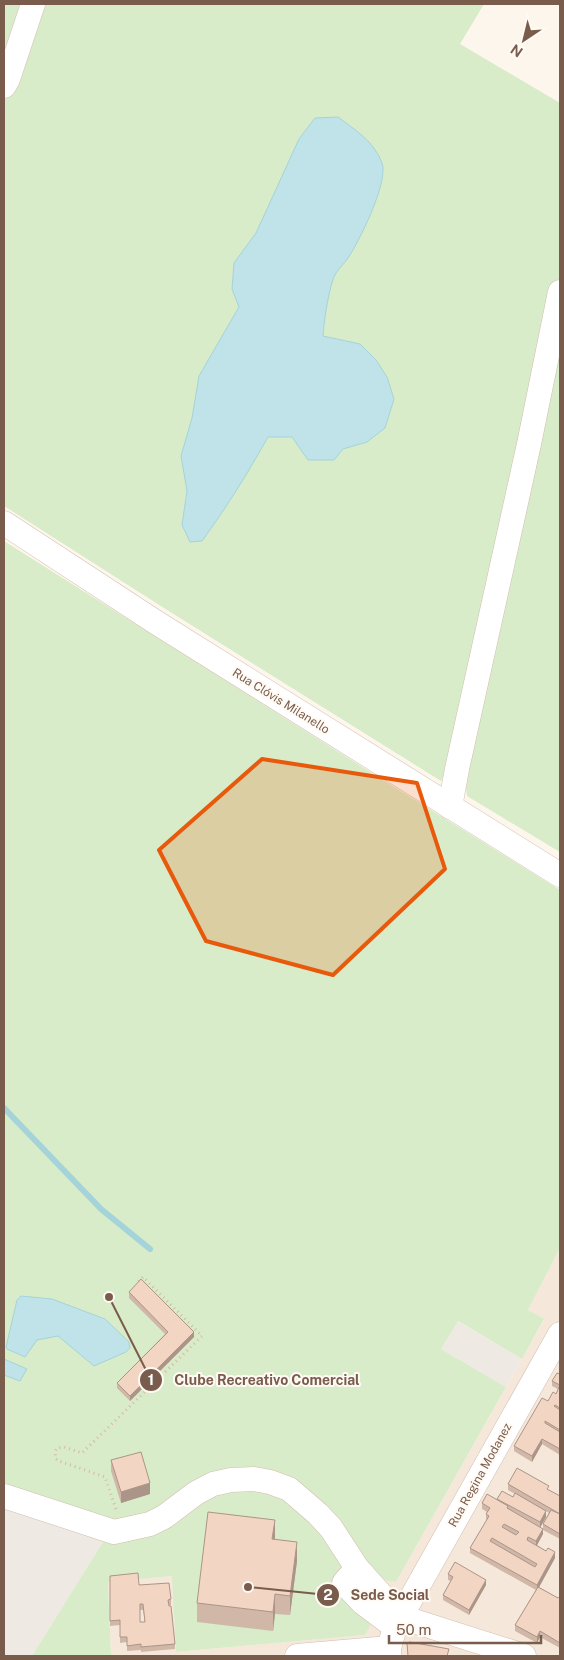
<svg xmlns="http://www.w3.org/2000/svg" width="564" height="1660" font-family="'Public Sans',sans-serif">
<rect width="100%" height="100%" fill="#fdf6ec"/>
<path fill="#f5e8da" d="M560,1248V1656H111L108,1581L173,1576L176,1652L365,1635L371,1625L357,1613L379,1579L396,1582L544,1320L528,1310Z"/>
<g fill="#efe9e4">
<path d="M457,1321L522,1359L506,1387L441,1349Z"/>
<path d="M4,1503L106,1537L32,1656H4Z"/>
</g>
<g fill="#d8ecc9">
<path d="M4,4H484L460,44L560,103V852L467,796L464,772L449,766L441,781L164,608L4,506Z"/>
<path d="M4,541L394,787L560,890V1248L528,1310L544,1319L522,1359L458,1321L441,1349L506,1387L396,1582L378,1579L358,1613L371,1625L365,1635L176,1652L172,1576L108,1582L111,1656H32L106,1537L4,1503Z"/>
</g>
<g fill="#bfe3e8" stroke="#a5d3da">
<path d="M338,117C355,130 374,141 382,163C389,181 359,242 348,258C345,263 340,267 336,273C329,285 324,321 323,336L360,344L376,360L387,377L394,399L385,428L367,442L343,449L334,460H308L292,437H268C248,473 226,508 202,541L190,542L182,525L187,491L181,456L192,418L199,376L239,307L232,289L234,263L256,233L299,139L315,118Z"/>
<path d="M21,1296L52,1299L105,1319L129,1342L130,1348L126,1352L94,1366L58,1336L37,1340L25,1357L7,1349L6,1347L17,1300Z"/>
<path d="M4,1359L27,1369L20,1381L4,1375Z"/>
</g>
<g fill="none" stroke-linecap="round" stroke-linejoin="round">
<path stroke="#a5d3da" stroke-width="6" d="M4,1108L101,1209L150,1249"/>
<g stroke="#d1beb0" stroke-width="25">
<g id="minor">
<path d="M4,86L8,79L33,4"/>
<path d="M4,523L157,623L560,875"/>
<path d="M450,807L457,769L529,444L560,292"/>
<path d="M4,1496L114,1532L150,1524L164,1517L196,1493L213,1484L231,1480L254,1479L270,1482L289,1489L318,1514L331,1528L357,1568L401,1617L524,1656"/>
<path d="M357,1568L344,1583L363,1603L395,1627"/>
<path d="M297,1656L389,1648"/>
<path d="M389,1656V1648L395,1627L560,1334"/>
</g>
</g>
<path stroke="#d9b8a5" stroke-width="3" stroke-dasharray="1 4" stroke-linecap="butt" d="M116,1509L105,1477L59,1461L56,1459L55,1452L57,1448L64,1447L82,1453L202,1336L143,1277L138,1282"/>
<use href="#minor" stroke="#fff" stroke-width="24"/>
</g>
<g fill="#d1b7a8" fill-rule="evenodd">
<path d="M129,1292L194,1337L130,1401L117,1388V1383L165,1334L129,1298Z"/>
<path d="M560,1374V1455L542,1444L532,1462L514,1451V1446L548,1401L556,1394L558,1389L552,1386V1381Z"/>
<path d="M111,1460L150,1494L121,1503L111,1471Z"/>
<path d="M508,1484L549,1490L560,1496V1539L543,1530V1524L549,1513L546,1511V1517L540,1527L543,1534L537,1545L555,1558L539,1587L558,1598L560,1597V1648L540,1637L537,1643L515,1631V1625L536,1590L470,1553V1548L487,1520L486,1519V1514L487,1512L482,1509V1503L497,1500V1499L513,1497L515,1494L508,1490Z"/>
<path d="M275,1539L297,1561L290,1615L275,1614L273,1631L197,1622V1603Z"/>
<path d="M448,1574L486,1585L469,1615L443,1600V1595L451,1581L448,1580Z"/>
<path d="M110,1576L139,1585L171,1599V1605H169L175,1644V1649L141,1652V1650L127,1651V1642L120,1643V1625L110,1626ZM140,1610H143L145,1622H140Z"/>
</g>
<g fill="#aa9588">
<path d="M194,1332V1337L130,1401V1396Z"/>
<path d="M542,1439V1444L532,1462V1456Z"/>
<path d="M150,1483V1494L121,1503V1492Z"/>
<path d="M546,1511V1517L540,1528V1522Z"/>
<path d="M275,1520V1540L272,1539Z"/>
<path d="M543,1529V1534L536,1547V1541Z"/>
<path d="M297,1542V1561L290,1615V1596Z"/>
<path d="M555,1552V1558L537,1591V1585Z"/>
<path d="M486,1580V1585L469,1615V1610Z"/>
<path d="M275,1594V1614L273,1631V1612Z"/>
<path d="M540,1631V1637L537,1643V1637Z"/>
</g>
<g fill="#f3d5c3" stroke="#aa9588" fill-rule="evenodd">
<path d="M141,1279L194,1332L130,1396L117,1383L168,1332L129,1292Z"/>
<path d="M557,1373L560,1374V1385L552,1381Z"/>
<path d="M559,1387H560V1408L555,1405L554,1406L560,1410V1430L545,1421V1423L560,1432V1449L542,1439L532,1456L514,1446L542,1398L548,1401L553,1392L556,1394Z"/>
<path d="M141,1452L150,1483L121,1492L111,1460Z"/>
<path d="M517,1468L549,1486L547,1489L560,1496V1514L508,1484Z"/>
<path d="M502,1491L513,1497L515,1493L546,1511L540,1522L497,1499Z"/>
<path d="M487,1494L508,1506L507,1508L543,1529L536,1541L528,1537L527,1540L546,1551L548,1548L555,1552L537,1585L470,1548L489,1516L486,1514L490,1508L482,1503ZM504,1524L519,1532L516,1535L502,1527ZM492,1538L537,1564L535,1567L490,1541Z"/>
<path d="M551,1510L560,1514V1534L543,1524Z"/>
<path d="M208,1512L275,1520L272,1539L297,1542L290,1596L275,1594L273,1612L197,1603Z"/>
<path d="M455,1562L486,1580L469,1610L443,1595L453,1577L448,1574Z"/>
<path d="M138,1573L139,1585L169,1583L171,1599L168,1600L169,1606H171L175,1644L141,1647V1644L127,1646V1637H120V1620L110,1621V1576ZM140,1604H143L145,1622H140Z"/>
<path d="M538,1587L558,1598L559,1597H560V1643L540,1631L537,1637L515,1625Z"/>
<path d="M410,1642L449,1649L447,1656H408L407,1643Z"/>
</g>
<path fill="#e8590c" fill-opacity="0.2" stroke="#e8590c" stroke-width="4" stroke-linejoin="round" d="M262,759L417,783L445,869L333,975L206,941L159,850Z"/>
<g text-anchor="middle" dominant-baseline="central" stroke-width="4" stroke-linejoin="round" paint-order="stroke">
<g font-size="12" fill="#7a5c4d" stroke="#fffaf3">
<text transform="translate(281 701) rotate(32)">Rua Clóvis Milanello</text>
<text transform="translate(480 1475) rotate(-61)">Rua Regina Modanez</text>
</g>
</g>
<path fill="none" stroke="#7a5c4d" stroke-width="2" d="M109 1297L151 1380M248 1587L328 1595"/>
<g fill="#7a5c4d" stroke="#fffaf3" stroke-width="2">
<circle cx="109" cy="1297" r="5"/>
<circle cx="248" cy="1587" r="5"/>
<circle cx="151" cy="1380" r="12"/>
<circle cx="328" cy="1595" r="12"/>
</g>
<g font-size="15" text-anchor="middle" font-weight="bold" fill="#fff">
<text x="151" y="1385">1</text>
<text x="328" y="1600">2</text>
</g>
<g font-size="14" text-anchor="middle" font-weight="bold" fill="#7a5c4d" stroke="#fffaf3" stroke-width="4" stroke-linejoin="round" paint-order="stroke">
<text x="267" y="1385">Clube Recreativo Comercial</text>
<text x="390" y="1600">Sede Social</text>
</g>
<rect width="564" height="1660" fill="none" stroke="#7a5c4d" stroke-width="10"/>
<g transform="translate(524 40) rotate(215)" stroke="#fffaf3" stroke-width="4" paint-order="stroke">
<path d="M0-4L9 19L0 12L-9 19Z" fill="#7a5c4d"/>
<text y="-8" font-size="14" font-weight="bold" text-anchor="middle" fill="#7a5c4d">N</text>
</g>
<path d="M389 1635v8h152v-8" fill="none" stroke="#7a5c4d" stroke-width="2.5"/>
<text x="396" y="1635" font-size="15" fill="#7a5c4d" stroke="#fffaf3" stroke-width="4" paint-order="stroke">50 m</text>
</svg>
